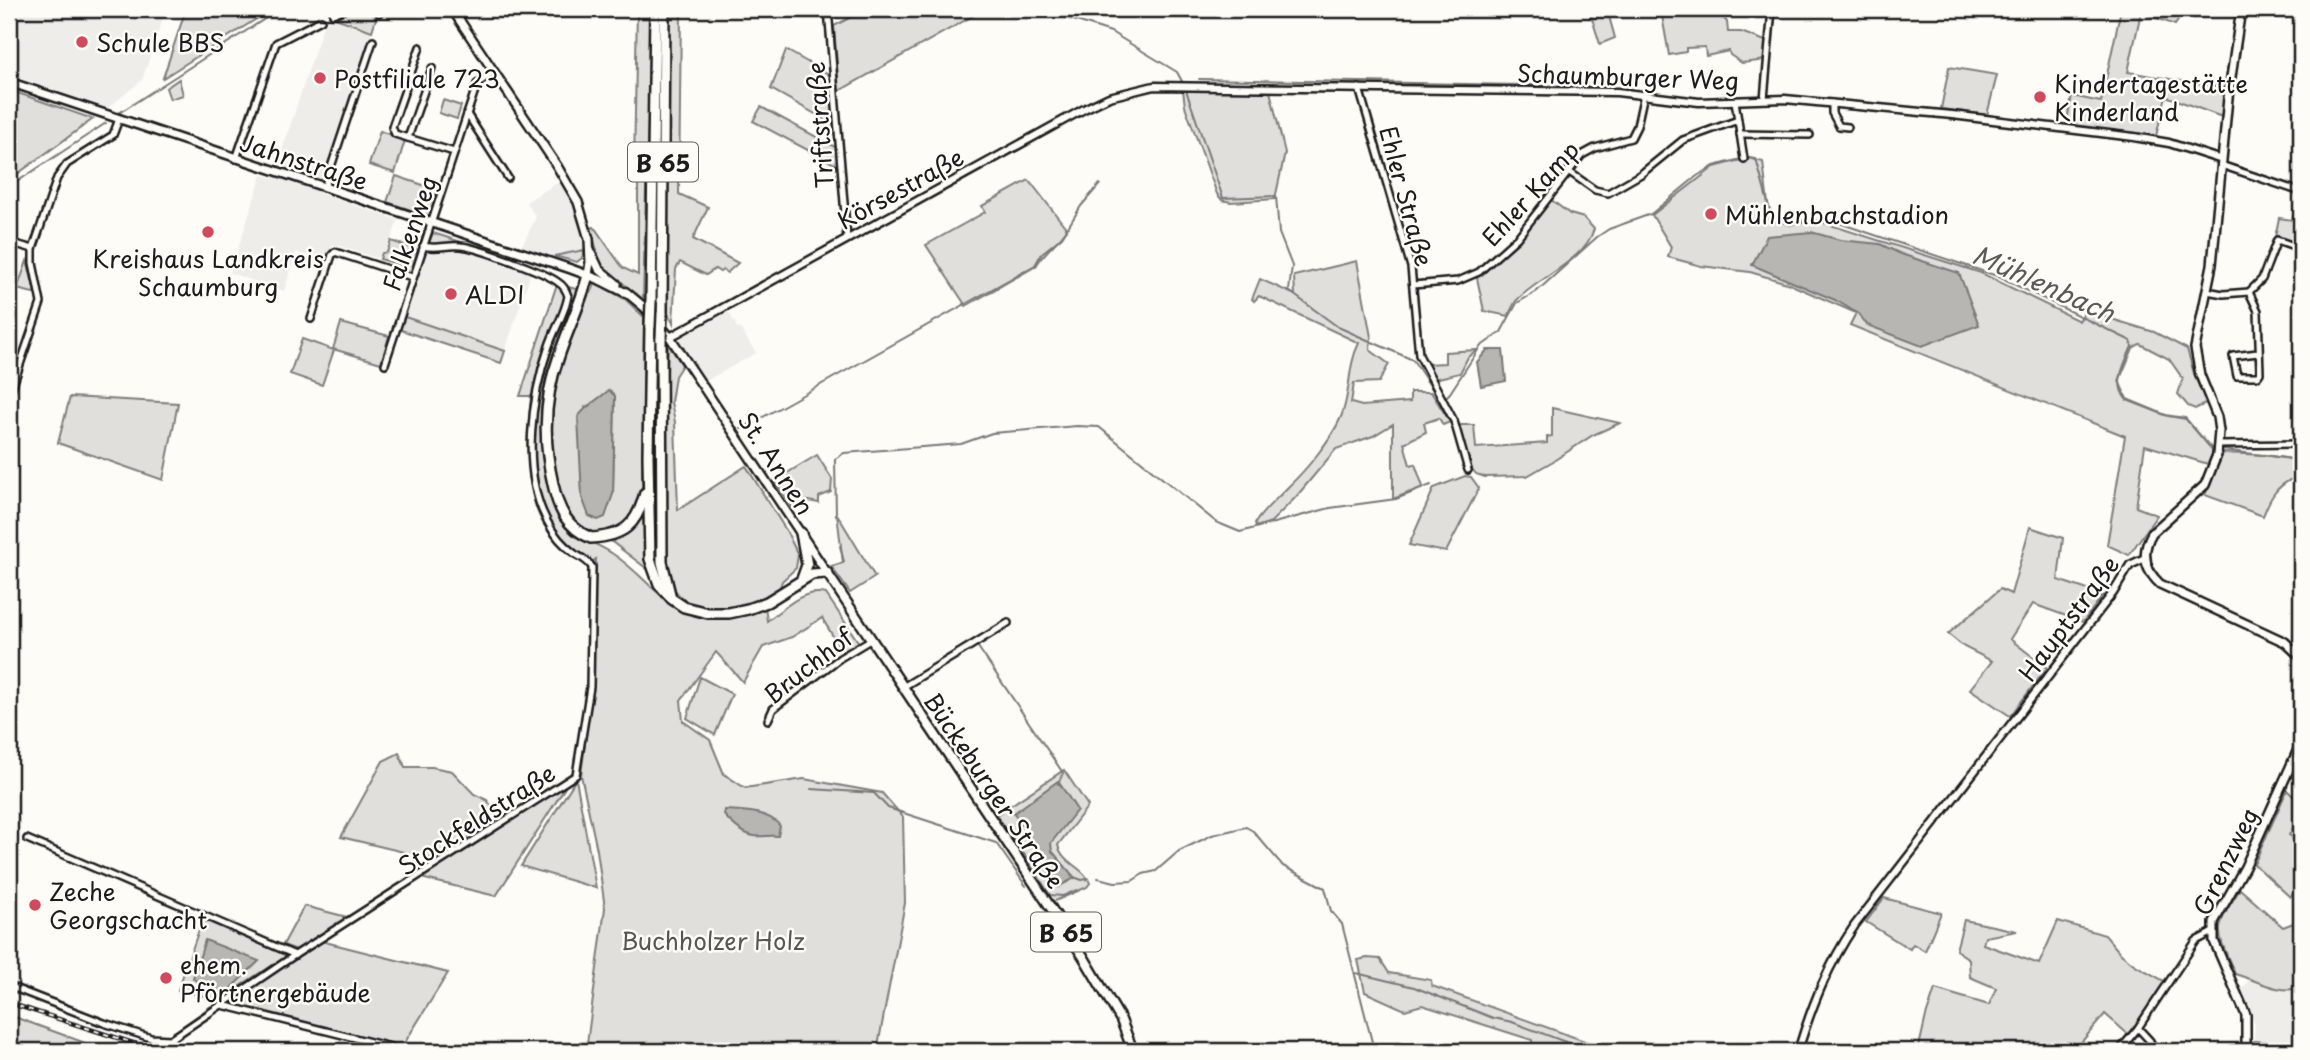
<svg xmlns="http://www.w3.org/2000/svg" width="2310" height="1060" font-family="'Playpen Sans',sans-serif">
<rect width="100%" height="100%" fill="#fdfcf7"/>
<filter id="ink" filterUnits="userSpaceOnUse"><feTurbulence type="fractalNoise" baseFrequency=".0143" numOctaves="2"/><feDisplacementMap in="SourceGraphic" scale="14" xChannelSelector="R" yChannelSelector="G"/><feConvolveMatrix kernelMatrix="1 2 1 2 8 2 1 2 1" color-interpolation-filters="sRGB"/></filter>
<g filter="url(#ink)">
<g fill="#eeede9">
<path d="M9,9H166L142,80L108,108L9,75Z"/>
<path d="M335,18L372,31L319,193L398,220L387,252L382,253L380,259L333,244L327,262L296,252L284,291L230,273L262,175L273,178L324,23Z"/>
<path d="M562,180L578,209L583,229L584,250L554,256L522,246L536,217L526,202Z"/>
<path d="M457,246L531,272L505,351L402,316L425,250Z"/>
<path d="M727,309L738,329L740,328L756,353L706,381L678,340L679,336Z"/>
<path d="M2250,978L2293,991L2301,987V1045L2254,1041L2255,1025L2241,991Z"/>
</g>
<g fill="#e0dfdb" stroke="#7e7e7c" stroke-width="2" fill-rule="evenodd">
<path d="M186,9H272L163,78Z"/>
<path d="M356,9H379L372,31L335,18Z"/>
<path d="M637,9H651L643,299L601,266L591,228L594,227L623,268L638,275V165L634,164Z"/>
<path d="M669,9H681L679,194L708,207L693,239L738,263L727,273L723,270L720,272L715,269L706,275L680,262L676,269L673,323L666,310Z"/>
<path d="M866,9H985L839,91L834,26Z"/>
<path d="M1589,9H1607L1615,38L1600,44Z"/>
<path d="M1658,9H1716L1727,22L1728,32H1741L1768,42L1766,60L1742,63L1730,55L1729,51L1706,56L1705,47L1686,48V52L1669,55L1661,10Z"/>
<path d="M2121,9H2186L2175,25L2141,12L2128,72L2225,88L2222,117L2166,96L2156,136L2066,125L2072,96L2101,102Z"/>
<path d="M786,50L832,76L835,125L771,89Z"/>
<path d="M1949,67L1997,75L1987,115L1941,109Z"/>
<path d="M179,79L183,95L170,99L166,88Z"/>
<path d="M1186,88L1270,91L1285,153L1275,199L1231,202L1222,200L1217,194L1185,106L1183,90Z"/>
<path d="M9,90L93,119L9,180Z"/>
<path d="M443,100L461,106L457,119L439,113Z"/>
<path d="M761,107L837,148L838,166L753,121Z"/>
<path d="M380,131L405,140L395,173L369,165Z"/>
<path d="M1749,158L1763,162L1769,213L1766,222H1821L1981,273L2079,321L2085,311L2154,332L2187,349L2195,377L2207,403L2195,409L2188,406L2178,394L2183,379L2169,359L2140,344L2133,348L2119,381L2127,399L2168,416L2186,419L2213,451L2208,464L2145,445L2136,507L2157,515L2129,555L2107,545L2125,436L1850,325L1856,313L1787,283L1750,272L1701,266L1668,257L1671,247L1652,215L1714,167Z"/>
<path d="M396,176L438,190L429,216L387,202Z"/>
<path d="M1029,180L1067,229C1058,243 1044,251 1036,266L966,306L926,245L985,212L982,206Z"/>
<path d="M2300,196L2301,240L2300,245L2275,237L2279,218L2292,220Z"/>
<path d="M1550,199L1570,214L1584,218L1594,229C1584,262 1538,277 1516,301C1513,305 1511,311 1508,316L1484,311L1477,278L1520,238Z"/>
<path d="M433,233L458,241L438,247L430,245L429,242Z"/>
<path d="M391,241L418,250L410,273L404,271L405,266L380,259L382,253L387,252Z"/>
<path d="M584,250L582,258L577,262L554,256Z"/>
<path d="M27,261L35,292L33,293L17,289Z"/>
<path d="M1357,261L1371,337L1370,350L1389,364L1379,382L1354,383L1351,403L1362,406L1410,402V392H1431L1450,422L1443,425L1439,418L1424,423L1426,432L1404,443L1410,465L1415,464L1423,487L1393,499V424L1373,436L1336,449L1296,497L1271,522L1256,527L1255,523C1265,508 1276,500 1288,487C1306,470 1331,440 1341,417C1351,394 1347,367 1359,343L1259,296L1254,301L1252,299L1260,279L1295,295L1294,276Z"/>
<path d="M557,284L591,293L595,285H599L625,299L644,317L642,494L638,509L619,531C611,532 599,536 592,534C548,522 553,443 543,409C542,444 543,482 558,514C570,538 593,540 613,554C653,580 673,627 730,617C742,615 754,609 765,606L767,621C785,608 803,588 826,594L859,643L843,653L822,618L792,637L763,647L743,682L716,652L681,700L683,721L710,740L724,774L745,788L804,779L882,793L903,817L905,903L877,1051H586L605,908L597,850L581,775L591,697L596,559L588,565C573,553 554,542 544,525C523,490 528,434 531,396H520ZM609,391L615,396L613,494L585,407L596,402Z"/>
<path d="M402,316L505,351L501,363L398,329Z"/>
<path d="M341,323L389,336L381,363L333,349Z"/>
<path d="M302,339L334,350L322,385L290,374Z"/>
<path d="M668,344L682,365L675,376L671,402L675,422L678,510L746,466L787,532L798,555L796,568L782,581L779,590C752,604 697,622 675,590C656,563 667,386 668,344Z"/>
<path d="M1477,350L1468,357L1460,373L1434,379L1427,364L1445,363V352Z"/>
<path d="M70,397L178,403L163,480L58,443Z"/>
<path d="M1552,408L1620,423L1593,435L1555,460L1527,476L1485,477L1476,474L1470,466L1459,427L1461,425H1474L1476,448L1547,443V437L1552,436Z"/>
<path d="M2223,453L2266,455L2301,461V482L2294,478C2276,486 2270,498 2263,516L2205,495Z"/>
<path d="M817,455L832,479L831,492L819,497V503L808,501L794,510L774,481Z"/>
<path d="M1465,476L1471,477L1479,488L1446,552L1409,545L1434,488Z"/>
<path d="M644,512H646V568L612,542L635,526Z"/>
<path d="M837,514L875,577L850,593L831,566L843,563Z"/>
<path d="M2030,527L2063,538L2058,580L2103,595L2083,622L2033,604L2010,639L2047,668L2010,716L1970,689L1992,661L1964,647L1948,634L2000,589L2011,594Z"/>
<path d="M700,677L732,694L715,735L687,718Z"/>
<path d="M399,753L405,767H432L452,771L474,794L487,800L501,819L437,860L341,837L383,761Z"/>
<path d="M1064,770L1088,806L1058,845C1062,863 1085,868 1090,883L1087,887L1053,902L996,815Z"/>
<path d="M576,779L596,888L521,866Z"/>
<path d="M566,786L496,896L421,878Z"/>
<path d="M2287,790L2301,804V814L2289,835L2301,843V886L2290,897L2254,864Z"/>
<path d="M2240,889L2283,927L2301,920V987C2282,996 2254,979 2235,974C2215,927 2213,932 2240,889Z"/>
<path d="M1884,898L1941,913L1925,951L1913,944L1910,949L1866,922Z"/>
<path d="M304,906L347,917L297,950L283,945Z"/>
<path d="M203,918L289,955L221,1000L178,990Z"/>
<path d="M1964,920L2017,931L1985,937L1983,944L2039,964L2058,921L2105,935L2121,954L2135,965L2166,982L2130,1036L2105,1014L2079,1045L2071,1050L2052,1044L2025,1048V1051H1918L1926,1016L1935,989L1989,1005L1996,988L1970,977L1969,959L1956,950Z"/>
<path d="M321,941L448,973L402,1047L232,1004V1000Z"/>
<path d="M1367,958L1380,959L1389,973L1431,980L1432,986L1593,1044L1566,1045L1561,1051H1533L1532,1040L1422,1005L1405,1010L1365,992L1358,960Z"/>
<path d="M9,1015L88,1044L116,1051H25V1049H9Z"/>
<path d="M2254,1041L2301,1045V1051H2280L2253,1047Z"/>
</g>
<g fill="#b7b6b2" stroke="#797876" stroke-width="2">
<path d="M1811,232L1840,240L1880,244L1901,254L1959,273L1979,325L1922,346L1867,325L1859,314L1835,300L1752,265L1767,236Z"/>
<path d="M1487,350H1503L1506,381L1481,386L1477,362Z"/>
<path d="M609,390L615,396L613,494L605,517L598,520L589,516L582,497L578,417C586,405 598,400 609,390Z"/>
<path d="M1058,781L1077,810L1051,843L1052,851L1075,878L1058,887L1014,813Z"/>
<path d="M725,810C743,811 769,811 780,826L778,836C770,835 762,837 754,836C743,834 731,823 724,815Z"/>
<path d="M205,940L259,961L229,990L208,992L193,978Z"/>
</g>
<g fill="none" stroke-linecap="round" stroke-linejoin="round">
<g stroke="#797876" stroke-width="2">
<path d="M1039,9L1111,32L1177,72L1184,85"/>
<path d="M1199,79L1577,86"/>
<path d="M1186,90L1223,198L1276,196L1279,233L1292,266L1289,291L1338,327L1413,360L1440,401"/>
<path d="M119,113L280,9"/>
<path d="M1746,158L1756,159L1772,218L1790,225L1804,220L1833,221L1997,276L2131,341L2132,346C2125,364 2112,383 2127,400L2165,415L2185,418L2212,449"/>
<path d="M9,187L106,123"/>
<path d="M1445,398L1450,393L1480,347L1501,332L1517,303L1536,292L1597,237L1609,229L1651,214L1697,176L1714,166L1741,159"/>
<path d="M763,417L1035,265L1042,253L1062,237L1081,206L1100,184"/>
<path d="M741,429L750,424"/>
<path d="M2222,450L2301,460"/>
<path d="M836,515L835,459L844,453L961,444L992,433L1077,426L1099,427L1216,522L1240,532L1330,508L1396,499L1431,485"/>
<path d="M833,566L844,562L840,546"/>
<path d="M978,647L1063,773L1058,784"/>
<path d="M811,789L874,793L888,808L996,843L1026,886"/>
<path d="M1015,840L1050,895L1063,896L1077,890"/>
<path d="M1071,876L1082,880L1087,879"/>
<path d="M1098,878L1115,882L1132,881L1143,874L1156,871L1179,851L1212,835L1246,827L1253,831L1283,866L1325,888L1331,911L1342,924L1372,1042"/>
<path d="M1356,973L1414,987L1493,1018L1512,1022L1579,1047L1605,1051"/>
<path d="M219,1000L261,972"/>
<path d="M179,1029L211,1006"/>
</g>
<g stroke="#1c1c1c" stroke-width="10">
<g id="minor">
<path d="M828,9L847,239"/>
<path d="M379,13L381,9"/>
<path d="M333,14L345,9"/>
<path d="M420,47L392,127L395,134L454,152"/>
<path d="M1359,88L1411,267L1419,355L1454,421L1468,470"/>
<path d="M1764,99L1772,9"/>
<path d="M1735,101L1744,159"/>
<path d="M1832,103V113L1839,126L1848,127"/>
<path d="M467,114L508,178"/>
<path d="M1740,134L1810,135"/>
<path d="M408,138L432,68"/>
<path d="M236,159L276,43L321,20"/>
<path d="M2221,165L2301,192"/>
<path d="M1568,171L1595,190L1608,193L1641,174L1683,140L1738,120"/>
<path d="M324,188L373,41"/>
<path d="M9,227L12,217"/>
<path d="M9,242L33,249"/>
<path d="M1413,285L1458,281L1479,272L1517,238L1582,155L1595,148L1631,138L1637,126L1644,94"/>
<path d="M2207,291L2223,294L2249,292"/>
<path d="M311,319L332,255L335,252L412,277"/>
<path d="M2258,353L2233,356L2237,376H2258L2260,373L2258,311L2249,292L2262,279L2277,240L2294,246"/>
<path d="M385,364L477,84L494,72"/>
<path d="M9,397L41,303L33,263V249L57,178L67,164L113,135L119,119"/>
<path d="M2219,445L2301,444"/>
<path d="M903,687L1008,623"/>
<path d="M768,720L773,709L778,705L840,658L870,640"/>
<path d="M27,839L295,955"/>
<path d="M9,986L104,1023L151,1038L171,1039L295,955L576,775L590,687L592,567C587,560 582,558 575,554C564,546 553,533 547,521C521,472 531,397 549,346C554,330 565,314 568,296C566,290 564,286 559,283C546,272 478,248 461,246C448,244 437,250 423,246"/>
<path d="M222,1005L407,1051"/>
<path d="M2138,1028L2150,1041L2155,1051"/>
<path d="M2119,1051L2138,1028L2196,941L2213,932"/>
</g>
</g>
<g stroke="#1c1c1c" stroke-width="11">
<g id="tertiary">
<path d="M670,337L1084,109L1109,97L1154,86L1617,92L1699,102L1785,99L1952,115L2134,137L2169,143L2222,160"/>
<path d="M1798,1051C1812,1005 1828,965 1855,925L2113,593L2130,565L2145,558"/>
</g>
</g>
<g stroke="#1c1c1c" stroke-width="12">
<g id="secondary">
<path d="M452,9L557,166L578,202L589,239L590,262L588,275"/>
<path d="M2241,9L2228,98L2212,265L2195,348L2200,375L2217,417L2219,431L2217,455L2205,485L2152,533C2141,552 2144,569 2160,584L2285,642L2301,657"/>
<path d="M9,82L571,269L598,279L628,294"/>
<path d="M590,250L599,269L617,284"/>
<path d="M626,292L644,307L670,337L827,573"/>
<path d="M2246,1051V1015L2214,941V922L2245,867L2301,743"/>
</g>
</g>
<g stroke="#1c1c1c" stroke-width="13">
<path id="primary" d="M827,573L1083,956L1121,1020L1133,1051"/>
</g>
<g stroke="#1c1c1c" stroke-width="14">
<g id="trunk">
<path d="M588,275C581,303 568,329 559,356C544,397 543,442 553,484C558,509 567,528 591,538C624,536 637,525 645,493"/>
<path d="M651,302L655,9"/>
<path d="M662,314L664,9"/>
<path d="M650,326L648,456L650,559L659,584L672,599L684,607L708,613H729L748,609L767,602L812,574L827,573"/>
<path d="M661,338L662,562L670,594"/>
<path d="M801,533L807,565L802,579"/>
</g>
</g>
<use href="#minor" stroke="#fdfcf7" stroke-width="5"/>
<use href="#tertiary" stroke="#fdfcf7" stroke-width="6"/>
<use href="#secondary" stroke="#fdfcf7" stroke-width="7"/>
<use href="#primary" stroke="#fdfcf7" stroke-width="8"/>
<use href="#trunk" stroke="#fdfcf7" stroke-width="9"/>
<g stroke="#1c1c1c" stroke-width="4.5">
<path id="rail" d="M9,1003L158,1051"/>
</g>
<use href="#rail" stroke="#fdfcf7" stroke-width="2" stroke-dasharray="5" stroke-linecap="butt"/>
<g stroke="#1c1c1c" stroke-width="14" stroke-linecap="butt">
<g id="trunk-bridge">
<path d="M650,326L651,302"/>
<path d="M661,338L662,314"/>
</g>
</g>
<use href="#trunk-bridge" stroke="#fdfcf7" stroke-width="9"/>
</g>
</g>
<g fill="#d1495b" stroke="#fdfcf7" stroke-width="2.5">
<circle cx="82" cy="42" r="7"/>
<circle cx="320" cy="78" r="7"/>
<circle cx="2040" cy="97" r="7"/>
<circle cx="1711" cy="214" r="7"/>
<circle cx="208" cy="232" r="7"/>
<circle cx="451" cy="294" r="7"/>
<circle cx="35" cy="905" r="7"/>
<circle cx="166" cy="978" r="7"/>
</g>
<g text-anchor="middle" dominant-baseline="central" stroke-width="5" stroke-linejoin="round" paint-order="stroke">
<g fill="#fdfcf7" stroke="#605f5e" stroke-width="2">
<rect x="628" y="142.5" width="70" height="39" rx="5"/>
<rect x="1031" y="912.5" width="70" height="39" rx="5"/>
</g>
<g font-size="23" font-weight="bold" fill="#1c1c1c">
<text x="663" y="162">B 65</text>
<text x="1066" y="932">B 65</text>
</g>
<g font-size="24" fill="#1c1c1c" stroke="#fdfcf7" text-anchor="start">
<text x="96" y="42">Schule BBS</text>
<text x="334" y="78">Postfiliale 723</text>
<text x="2054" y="83">Kindertagestätte<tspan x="2054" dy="28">Kinderland</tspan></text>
<text x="1725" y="214">Mühlenbachstadion</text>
<text x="208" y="258" text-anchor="middle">Kreishaus Landkreis<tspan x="208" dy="28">Schaumburg</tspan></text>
<text x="465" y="294">ALDI</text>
<text x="49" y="891">Zeche<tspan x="49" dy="28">Georgschacht</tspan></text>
<text x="180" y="964">ehem.<tspan x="180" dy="28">Pförtnergebäude</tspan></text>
</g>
<g font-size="24" fill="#1c1c1c" stroke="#fdfcf7">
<text transform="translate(1628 76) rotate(2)">Schaumburger Weg</text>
<text transform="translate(819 125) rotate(-94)">Triftstraße</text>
<text transform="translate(304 161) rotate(18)">Jahnstraße</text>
<text transform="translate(900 188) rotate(-29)">Körsestraße</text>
<text transform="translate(1530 193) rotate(-48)">Ehler Kamp</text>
<text transform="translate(1407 196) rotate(75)">Ehler Straße</text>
<text transform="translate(409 233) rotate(-71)">Falkenweg</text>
<text transform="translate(777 463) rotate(57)">St. Annen</text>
<text transform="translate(2068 618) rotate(-53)">Hauptstraße</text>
<text transform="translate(808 665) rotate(-38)">Bruchhof</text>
<text transform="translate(995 790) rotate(56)">Bückeburger Straße</text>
<text transform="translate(476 819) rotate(-33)">Stockfeldstraße</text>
<text transform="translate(2225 861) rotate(-64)">Grenzweg</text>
</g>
<g font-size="24" fill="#575655" stroke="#fdfcf7">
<text x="713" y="940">Buchholzer Holz</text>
</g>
<g font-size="26" font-style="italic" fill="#5a5a58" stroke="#fdfcf7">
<text transform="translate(2044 283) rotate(24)">Mühlenbach</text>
</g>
</g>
<rect width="2310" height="1060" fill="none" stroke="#fdfcf7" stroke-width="35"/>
<rect x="18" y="18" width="2275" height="1025" fill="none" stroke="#1c1c1c" stroke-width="2.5" filter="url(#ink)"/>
</svg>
